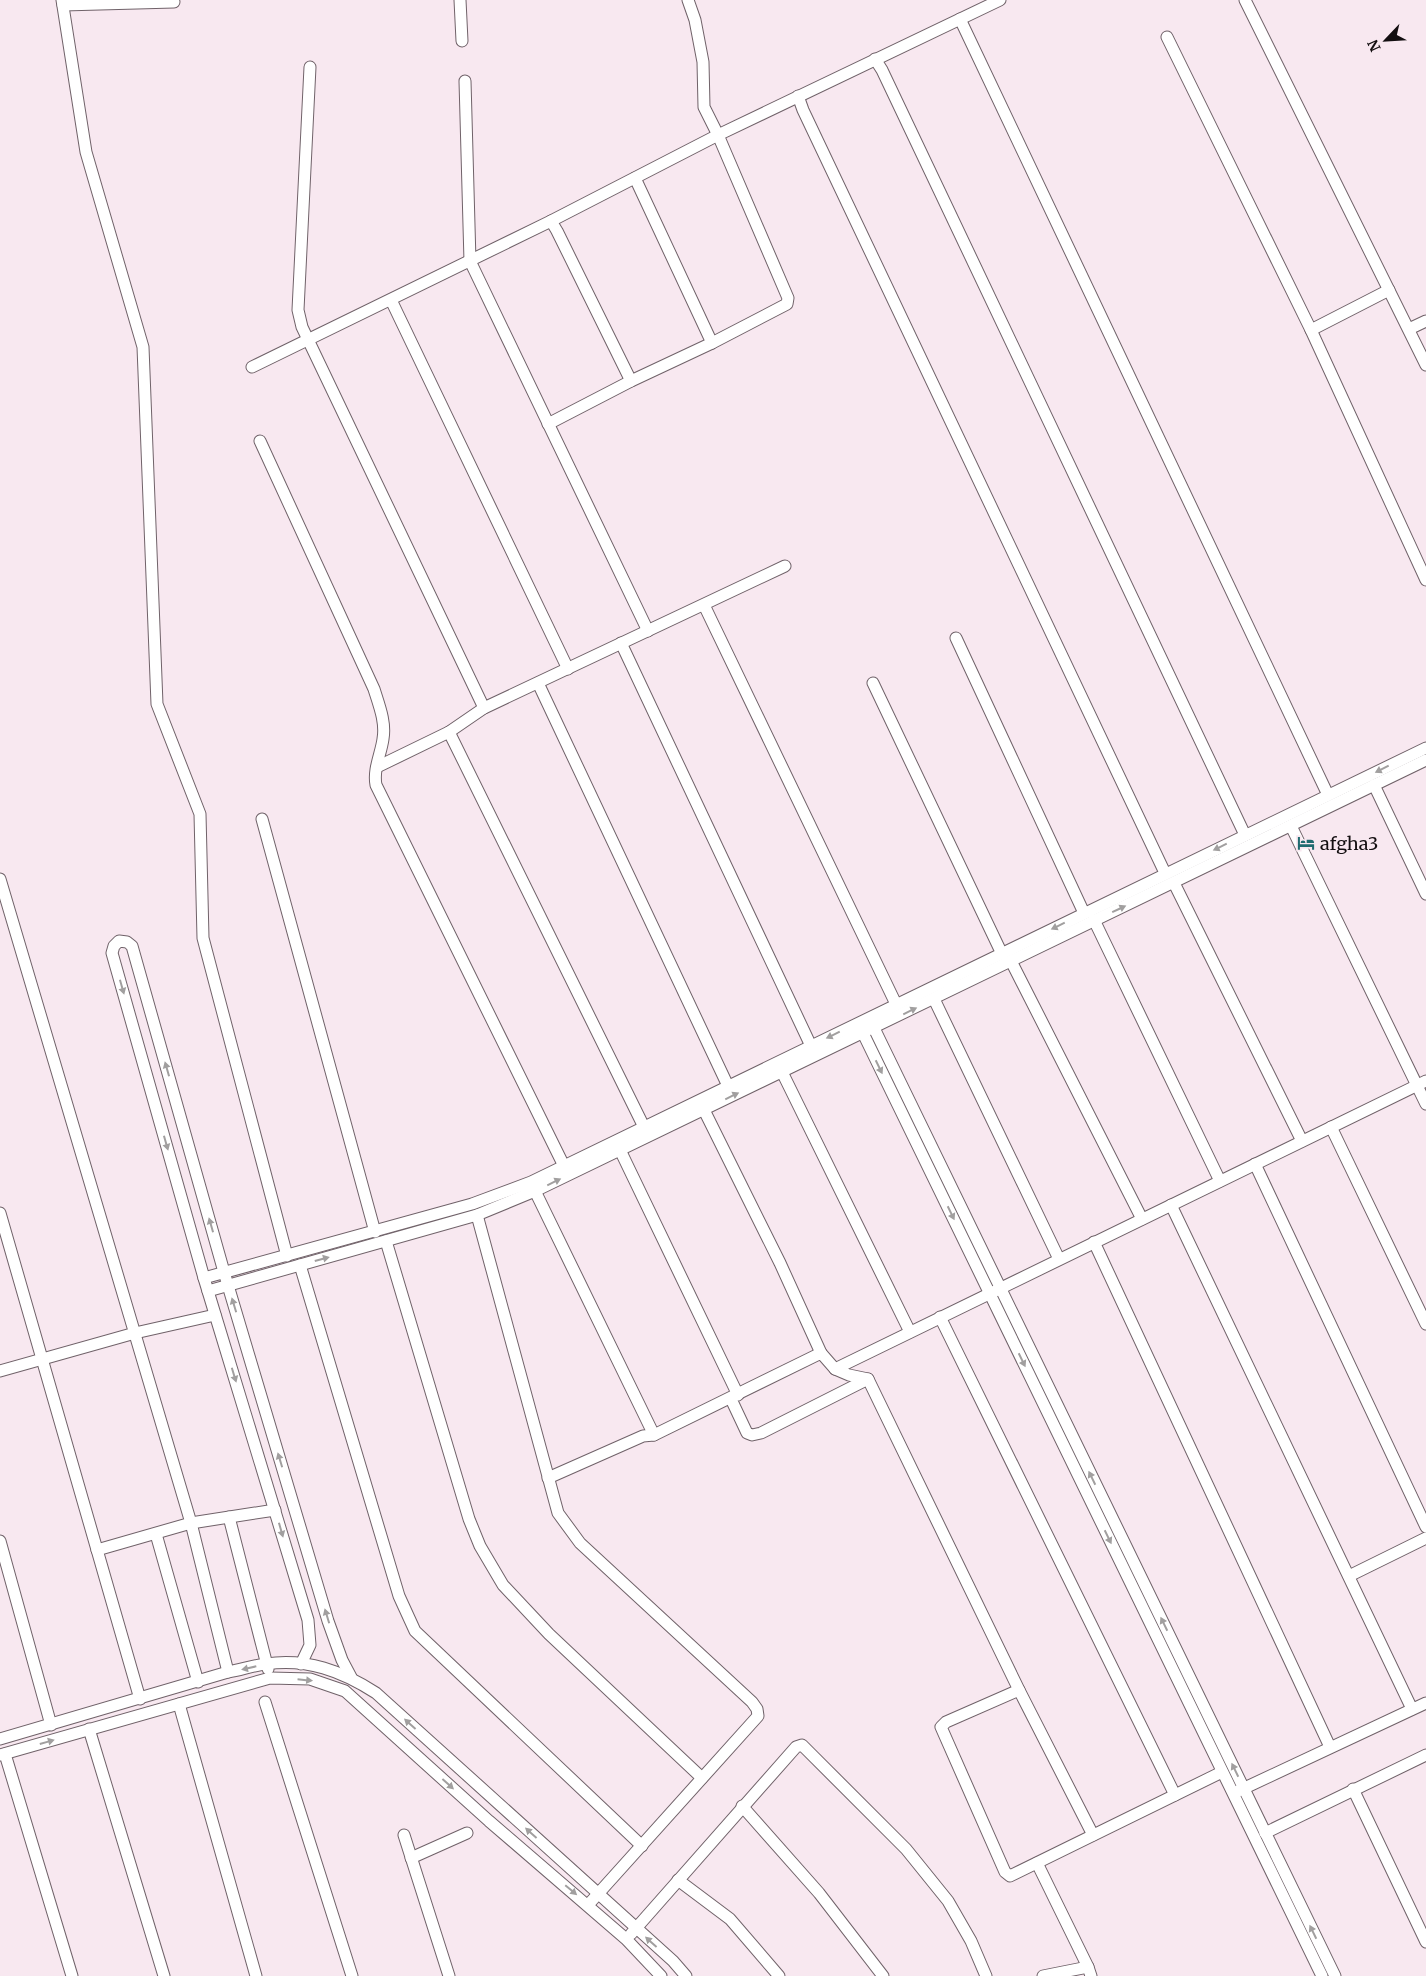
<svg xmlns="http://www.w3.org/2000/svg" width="1426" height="1976" font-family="Merriweather,serif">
<rect width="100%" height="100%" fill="#f8e8f0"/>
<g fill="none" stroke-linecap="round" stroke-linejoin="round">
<g stroke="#706269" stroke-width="13">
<g id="street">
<path d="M62,0L86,152L143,347L157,704L200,814L203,938L287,1256"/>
<path d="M460,0L462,41"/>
<path d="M1245,0L1426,365"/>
<path d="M63,5L174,2"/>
<path d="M960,19L1328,795"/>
<path d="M1167,37L1311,330L1426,580"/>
<path d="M875,59L882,70L1245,835"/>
<path d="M310,67L298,310L302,327L484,708"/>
<path d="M465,81L470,261L648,631"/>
<path d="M798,96L803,110L1165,873"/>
<path d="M635,178L712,343"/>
<path d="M551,221L557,231L631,381"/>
<path d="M391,300L568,669"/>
<path d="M1409,329L1426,321"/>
<path d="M1311,330L1389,290"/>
<path d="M252,367L551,221L718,135L1000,0"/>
<path d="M548,424L631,381L712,343L787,304L788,298L718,135L704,107L703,62L695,20L688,0"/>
<path d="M260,441L374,689C379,705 386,722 383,739C381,754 373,769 376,785L564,1166"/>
<path d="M704,605L896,1004"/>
<path d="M956,638L1084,913"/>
<path d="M621,643L811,1046"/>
<path d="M538,683L728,1086"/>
<path d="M873,683L1002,954"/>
<path d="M449,732L644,1127"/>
<path d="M377,767L449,732L484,708L785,566"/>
<path d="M1374,785L1426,894"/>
<path d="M262,819L375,1232"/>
<path d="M1291,826L1426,1104"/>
<path d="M0,879L191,1523L228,1672"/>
<path d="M1174,883L1302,1141"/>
<path d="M1094,920L1220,1181"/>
<path d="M1011,961L1142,1219"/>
<path d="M934,999L1059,1259"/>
<path d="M871,1022L1335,1976"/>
<path d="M860,1027L1322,1976"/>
<path d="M782,1072L910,1332"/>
<path d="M704,1110L780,1263L821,1353"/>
<path d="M1331,1127L1426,1324"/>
<path d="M620,1150L738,1395"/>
<path d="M1255,1164L1426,1527"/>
<path d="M535,1191L654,1435"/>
<path d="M1171,1205L1412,1709"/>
<path d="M0,1213L140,1699"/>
<path d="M477,1215L558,1513L580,1543L752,1702L757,1709L758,1716L588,1905"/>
<path d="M386,1241L469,1519L480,1546L503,1585L549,1634L702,1778"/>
<path d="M1094,1242L1330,1747"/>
<path d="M300,1265L399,1596L415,1631L642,1846"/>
<path d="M204,1278L472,1204L531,1182L1426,748"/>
<path d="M208,1291L477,1215L535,1191L1426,760"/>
<path d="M940,1317L1175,1795"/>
<path d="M835,1369L849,1375L868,1379L1019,1690L1093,1835"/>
<path d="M0,1371L135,1333L215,1315"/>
<path d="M731,1399L747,1433L752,1435L761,1433L868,1379"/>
<path d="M548,1478L643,1436L654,1435L821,1353L835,1369L1426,1081"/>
<path d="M229,1517L268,1669"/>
<path d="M156,1534L198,1682"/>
<path d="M0,1541L51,1725"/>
<path d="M97,1550L191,1523L275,1510"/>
<path d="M1349,1576L1426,1538"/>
<path d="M301,1664L310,1645L308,1620L204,1278L112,953L114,946L119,941L127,942L132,946L224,1272L328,1621L342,1660L351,1677"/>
<path d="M1019,1690L946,1722L941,1727L1005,1872L1010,1876L1222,1772"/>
<path d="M265,1702L352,1976"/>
<path d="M179,1704L256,1976"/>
<path d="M89,1729L164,1976"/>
<path d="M0,1739L228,1672C241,1670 254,1665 266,1664C307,1658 342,1671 376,1693L673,1961L686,1976"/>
<path d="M5,1754L72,1976"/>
<path d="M0,1755L270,1678L310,1679L345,1691L489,1821L626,1939L661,1976"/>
<path d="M1353,1789L1426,1942"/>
<path d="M1236,1792L1426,1703"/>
<path d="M742,1806L819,1893L883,1976"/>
<path d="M1265,1833L1426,1755"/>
<path d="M404,1835L449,1976"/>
<path d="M411,1858L467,1833"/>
<path d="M1037,1863L1088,1967L1091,1976"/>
<path d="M678,1880L730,1919L779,1976"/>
<path d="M631,1934L796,1747L802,1745L906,1849L948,1901L971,1941L986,1976"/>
<path d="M1043,1976L1088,1967"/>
</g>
</g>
<use href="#street" stroke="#fff" stroke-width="11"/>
</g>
<defs><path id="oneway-solid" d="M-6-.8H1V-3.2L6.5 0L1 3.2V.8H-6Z" transform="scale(1.25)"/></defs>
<g fill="#a19f9f">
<use href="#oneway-solid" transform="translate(1382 769) rotate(153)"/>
<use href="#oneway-solid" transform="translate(1220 847) rotate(154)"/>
<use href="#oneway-solid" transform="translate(1119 909) rotate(-25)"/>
<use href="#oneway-solid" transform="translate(1058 926) rotate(154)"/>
<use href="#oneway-solid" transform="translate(122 987) rotate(74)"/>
<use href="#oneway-solid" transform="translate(910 1011) rotate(-26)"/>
<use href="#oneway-solid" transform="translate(833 1035) rotate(154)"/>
<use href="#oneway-solid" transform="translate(879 1067) rotate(64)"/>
<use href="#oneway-solid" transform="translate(167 1069) rotate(-106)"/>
<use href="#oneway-solid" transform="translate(732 1096) rotate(-26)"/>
<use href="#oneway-solid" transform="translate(166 1143) rotate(74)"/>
<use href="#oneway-solid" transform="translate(554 1182) rotate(-26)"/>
<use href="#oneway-solid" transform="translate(951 1213) rotate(64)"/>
<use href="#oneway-solid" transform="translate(211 1225) rotate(-106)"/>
<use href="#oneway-solid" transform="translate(322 1259) rotate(-15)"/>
<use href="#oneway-solid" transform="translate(234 1305) rotate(-107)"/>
<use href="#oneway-solid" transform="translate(1022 1360) rotate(64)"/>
<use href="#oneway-solid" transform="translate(234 1375) rotate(73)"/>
<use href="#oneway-solid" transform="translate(280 1460) rotate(-107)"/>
<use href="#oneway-solid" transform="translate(1092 1478) rotate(-116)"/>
<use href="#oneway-solid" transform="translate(281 1530) rotate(74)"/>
<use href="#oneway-solid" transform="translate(1108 1537) rotate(64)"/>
<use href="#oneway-solid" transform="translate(327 1616) rotate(-107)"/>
<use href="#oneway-solid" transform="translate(1164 1624) rotate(-116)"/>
<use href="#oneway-solid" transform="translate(249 1668) rotate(167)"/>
<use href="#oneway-solid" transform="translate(305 1680) rotate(6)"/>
<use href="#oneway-solid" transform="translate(410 1724) rotate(-138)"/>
<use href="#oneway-solid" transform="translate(47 1742) rotate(-16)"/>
<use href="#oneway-solid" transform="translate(1235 1770) rotate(-116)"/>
<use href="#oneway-solid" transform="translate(448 1784) rotate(42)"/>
<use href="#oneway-solid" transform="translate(531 1833) rotate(-138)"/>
<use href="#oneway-solid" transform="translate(571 1890) rotate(40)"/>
<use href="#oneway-solid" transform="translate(1313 1932) rotate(-116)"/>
<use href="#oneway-solid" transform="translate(651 1942) rotate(-138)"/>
</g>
<defs>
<g id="hotel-bare" transform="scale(1.35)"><path d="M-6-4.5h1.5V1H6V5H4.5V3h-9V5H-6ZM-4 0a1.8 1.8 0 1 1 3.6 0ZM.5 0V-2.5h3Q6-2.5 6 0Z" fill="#1f6b70" stroke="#f8e8f0" stroke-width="2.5" paint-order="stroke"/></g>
</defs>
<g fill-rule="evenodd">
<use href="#hotel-bare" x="1306" y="843"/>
</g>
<g text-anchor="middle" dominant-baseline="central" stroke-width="4" stroke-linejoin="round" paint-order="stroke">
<g font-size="18" fill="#130e10" stroke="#f8e8f0" text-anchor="start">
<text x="1320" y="843">afgha3</text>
</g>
</g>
<g transform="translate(1386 40) rotate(245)" stroke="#f8e8f0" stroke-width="4" paint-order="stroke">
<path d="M0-4L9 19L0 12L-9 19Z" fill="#130e10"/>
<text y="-8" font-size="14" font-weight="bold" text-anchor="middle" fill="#130e10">N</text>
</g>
</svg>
